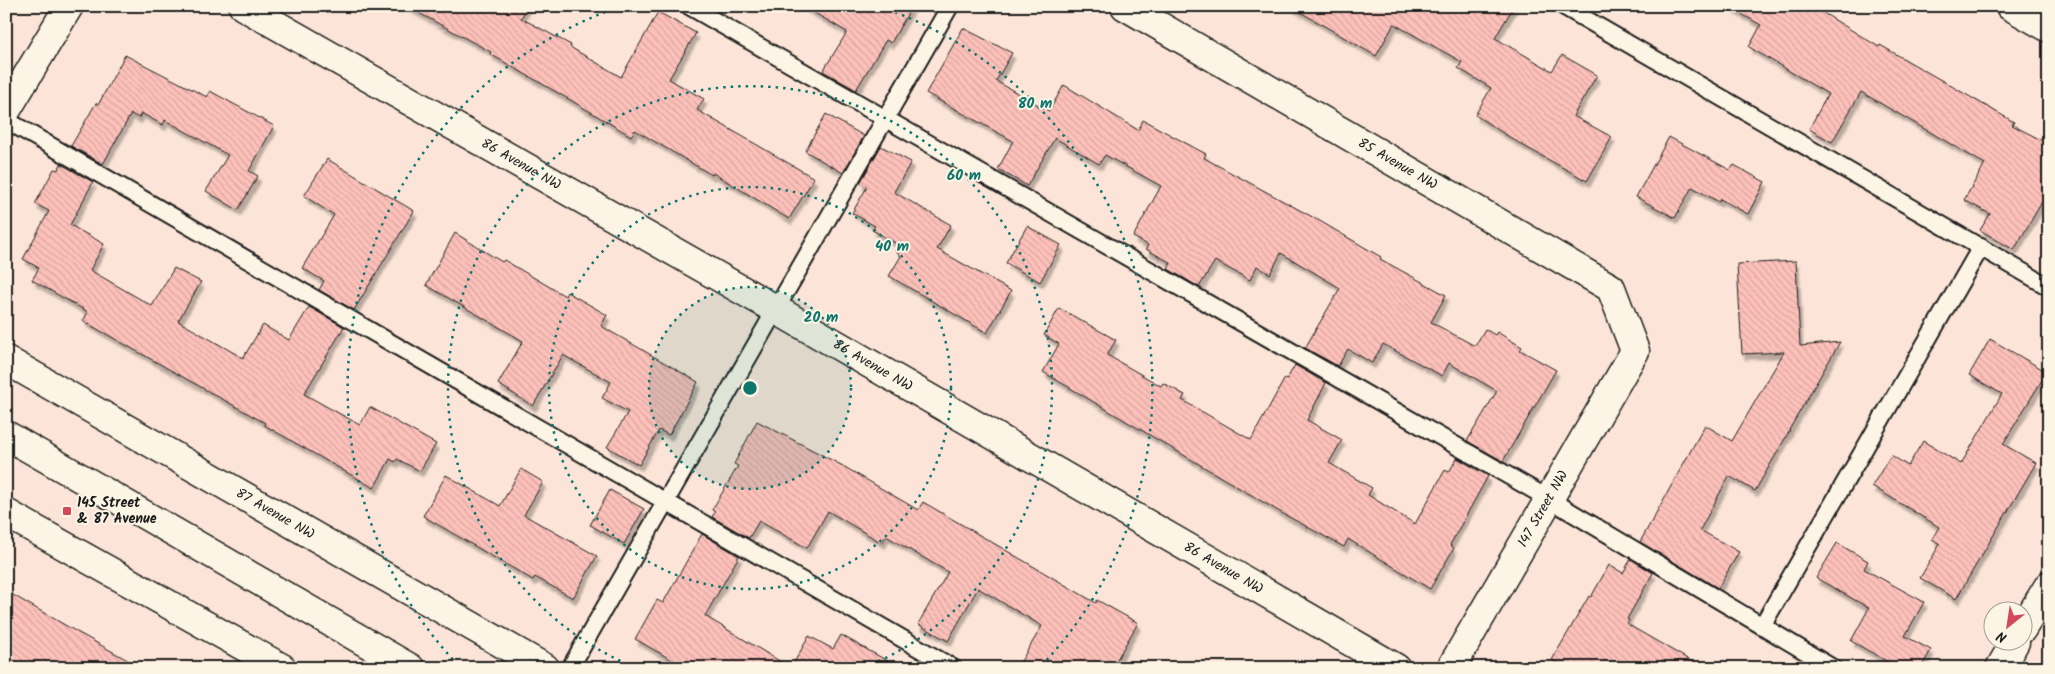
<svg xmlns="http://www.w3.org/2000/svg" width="2055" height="674" font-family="Kalam,sans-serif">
<defs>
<pattern id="building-back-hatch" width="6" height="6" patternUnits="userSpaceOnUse" patternTransform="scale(1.25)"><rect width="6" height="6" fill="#fdc1ba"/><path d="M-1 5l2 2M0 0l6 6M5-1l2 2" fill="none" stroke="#d8a59f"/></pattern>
<filter id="shadow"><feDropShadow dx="3" dy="5.5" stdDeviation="1" flood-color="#0004"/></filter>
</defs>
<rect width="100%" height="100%" fill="#fce5d8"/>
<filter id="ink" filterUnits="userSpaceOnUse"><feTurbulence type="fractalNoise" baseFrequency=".02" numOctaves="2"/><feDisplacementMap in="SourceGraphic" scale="10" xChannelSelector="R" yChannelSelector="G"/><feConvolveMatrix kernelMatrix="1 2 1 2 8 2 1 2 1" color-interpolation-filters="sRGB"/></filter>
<g filter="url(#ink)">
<g fill="url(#building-back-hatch)" stroke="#1c1c1c" filter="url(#shadow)">
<path d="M406,6H528L521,18L571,45L570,47L621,77L658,12L696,33L669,79L704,99L697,110L814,178L789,219L713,173L712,175L635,130L631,136L572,101L490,54L491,52Z"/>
<path d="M803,6H912L891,43L886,40L856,90L823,71L847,32Z"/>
<path d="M1290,6H1514L1495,38L1552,71L1562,55L1597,75L1573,116L1612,137L1587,181L1522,145L1475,115L1491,88L1458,68L1462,62L1394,24L1376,56Z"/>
<path d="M1727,6H1812L1879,47L1880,45L2014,122L2012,125L2049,144V190L2014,250L1980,230L1990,214L1964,200L1985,164L1861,92L1832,142L1809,129L1828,94L1749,47L1761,25Z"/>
<path d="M963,28L1012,53L996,81L1049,111L1064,85L1138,130L1143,120L1206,154L1204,158L1318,220L1381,257L1380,259L1446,295L1431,322L1475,346L1485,329L1495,335L1497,332L1522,347L1520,350L1556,370L1503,461L1467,441L1497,391L1449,363L1442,376L1383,344L1372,363L1348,349L1338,366L1305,348L1340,288L1281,253L1270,274L1257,266L1250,280L1215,261L1199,287L1168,269L1171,263L1146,249L1148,245L1133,237L1161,186L1105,155L1099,164L1055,138L1027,186L998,169L1013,141L926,93Z"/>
<path d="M125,55L207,97L210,91L274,126L249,171L258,176L238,210L206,191L228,155L165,120L163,125L141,113L139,118L131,114L103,164L71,146L96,103L98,105Z"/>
<path d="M826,114L864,136L843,173L805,151Z"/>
<path d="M1669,137L1730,170L1734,165L1765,182L1748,214L1720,199L1719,202L1692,187L1675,218L1636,197Z"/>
<path d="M881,146L911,162L894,192L951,225L937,249L1011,291L987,333L889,276L901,256L897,253L901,246L872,230L875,226L852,213L867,187L860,183Z"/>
<path d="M327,159L414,211L354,310L319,290L324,281L302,268L334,215L304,196Z"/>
<path d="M61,164L93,182L70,225L104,244L90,270L152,306L174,268L201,282L178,321L243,358L263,325L289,340L309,307L344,327L304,394L360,425L370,407L436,444L420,471L397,459L395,462L390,459L374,488L264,425L265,423L83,321L88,312L32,280L39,268L23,259L49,211L35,204L54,169L58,170Z"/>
<path d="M1027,226L1061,245L1040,282L1006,263Z"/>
<path d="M455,233L502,262L504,260L565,296L567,292L607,315L601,326L698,382L669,435L659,430L639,465L607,447L628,412L602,398L611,382L563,355L533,406L498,384L523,341L426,285Z"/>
<path d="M1796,261L1800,346L1840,342L1789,430H1790L1755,491L1729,476L1700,530L1739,552L1718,588L1640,542L1705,425L1732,441L1784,352L1742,354L1737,264Z"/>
<path d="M1059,308L1116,340L1107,355L1161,386L1163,383L1185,395L1182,400L1251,440L1285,378L1287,379L1295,365L1326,383L1307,420L1342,440L1329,463L1372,488L1368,495L1415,524L1445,470L1449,472L1457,458L1488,476L1450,545L1454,548L1430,589L1348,539L1344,547L1280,512L1043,372L1059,344L1044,335Z"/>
<path d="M1990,339L2047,372L2003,444L2036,463L1956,599L1920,578L1940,544L1932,539L1939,527L1872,486L1891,455L1908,466L1923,441L1961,464L2002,394L1969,375Z"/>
<path d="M757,421L843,466L918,510L923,502L1096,603L1097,600L1138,623L1112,668H1017L1042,626L978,588L948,641L918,624L948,572L886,536L882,543L828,511L807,548L759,521L749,538L712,517L715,512L712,510L738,466L734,464Z"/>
<path d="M521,469L543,482L524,515L597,556L573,598L535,577L533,580L423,516L446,475L500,506Z"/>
<path d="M610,490L644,509L624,544L590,525Z"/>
<path d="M702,534L739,556L705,616L791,668H686L635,639L657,600L663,603Z"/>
<path d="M1837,543L1868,561L1864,569L1924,602L1905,636L1931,650L1921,668H1899L1851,641L1869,608L1816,578Z"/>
<path d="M1631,559L1653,573L1627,619L1629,620L1627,624L1703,668H1567L1552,660L1589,596L1591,597L1609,565L1623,573Z"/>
<path d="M6,591L77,632L142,668H6Z"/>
<path d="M841,635L900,668H791L809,636L833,649Z"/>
</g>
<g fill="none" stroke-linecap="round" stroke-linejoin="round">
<g stroke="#1c1c1c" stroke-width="20">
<g id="service">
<path d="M689,6L1549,499L1833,668"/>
<path d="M1563,6L2049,287"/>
<path d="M6,120L953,668"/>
<path d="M1762,626L1981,247"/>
<path d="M570,668L950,6"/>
</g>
</g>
<g stroke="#1c1c1c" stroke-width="31">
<g id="minor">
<path id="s1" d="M243,6L775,309L1396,668"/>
<path id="s2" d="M1125,6L1611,288L1635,351L1451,668"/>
<path d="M2010,6L2049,28"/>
<path id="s3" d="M6,360L545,668"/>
<path d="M6,513L282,668"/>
<path d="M2022,629L2049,585"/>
<path d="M2000,668L2015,642"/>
</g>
</g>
<g stroke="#1c1c1c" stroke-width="31">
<path id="tertiary" d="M6,111L69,6"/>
</g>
<g stroke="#1c1c1c" stroke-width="31">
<path id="secondary" d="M6,435L410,668"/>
</g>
<use href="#service" stroke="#fcf5e5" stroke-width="16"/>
<use href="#minor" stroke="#fcf5e5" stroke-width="28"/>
<use href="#tertiary" stroke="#fcf5e5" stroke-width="28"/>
<use href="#secondary" stroke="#fcf5e5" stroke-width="28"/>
</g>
</g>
<circle cx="750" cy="388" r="101" fill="#0f766e" fill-opacity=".12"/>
<g fill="none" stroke="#0f766e" stroke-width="2.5" stroke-dasharray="2.5 5">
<circle cx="750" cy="388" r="101"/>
<circle cx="750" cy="388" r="201"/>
<path d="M634 667A302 302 0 1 1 866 667"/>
<path d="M458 665A403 403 0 0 1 619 7M881 7A403 403 0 0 1 1042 665"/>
</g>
<rect fill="#d1495b" stroke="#fcf5e5" stroke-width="2" x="62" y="506" width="10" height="10" rx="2.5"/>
<g text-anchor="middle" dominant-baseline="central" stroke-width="4" stroke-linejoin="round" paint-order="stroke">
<g font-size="14" fill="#1c1c1c" stroke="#fcf5e5">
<text stroke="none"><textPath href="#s1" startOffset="320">86 Avenue NW</textPath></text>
<text stroke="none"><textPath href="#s2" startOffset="315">85 Avenue NW</textPath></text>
<text stroke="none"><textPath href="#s1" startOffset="725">86 Avenue NW</textPath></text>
<text transform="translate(1543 509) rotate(-60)">147 Street NW</text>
<text stroke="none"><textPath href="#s3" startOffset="310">87 Avenue NW</textPath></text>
<text stroke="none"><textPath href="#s1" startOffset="1130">86 Avenue NW</textPath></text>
</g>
<g font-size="14" font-weight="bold" fill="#1c1c1c" stroke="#fcf5e5" text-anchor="start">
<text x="77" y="503">145 Street<tspan x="77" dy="16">&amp; 87 Avenue</tspan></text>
</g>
</g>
<circle cx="750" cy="388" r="8" fill="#0f766e" stroke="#fcf5e5" stroke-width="2.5"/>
<g font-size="15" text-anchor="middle" font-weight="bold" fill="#0f766e" stroke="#fcf5e5" stroke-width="4" stroke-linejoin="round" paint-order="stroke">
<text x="1035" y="108">80 m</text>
<text x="964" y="180">60 m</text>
<text x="892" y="251">40 m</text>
<text x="821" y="322">20 m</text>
</g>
<rect width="2055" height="674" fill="none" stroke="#fcf5e5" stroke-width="25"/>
<rect x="12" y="12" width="2030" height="649" fill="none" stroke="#1c1c1c" stroke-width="2" filter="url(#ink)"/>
<g transform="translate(2008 626) rotate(210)"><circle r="24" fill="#fcf5e5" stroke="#a29e95"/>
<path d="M0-4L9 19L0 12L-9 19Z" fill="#d1495b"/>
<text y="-8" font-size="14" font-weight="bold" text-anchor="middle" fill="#1c1c1c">N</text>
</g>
</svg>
